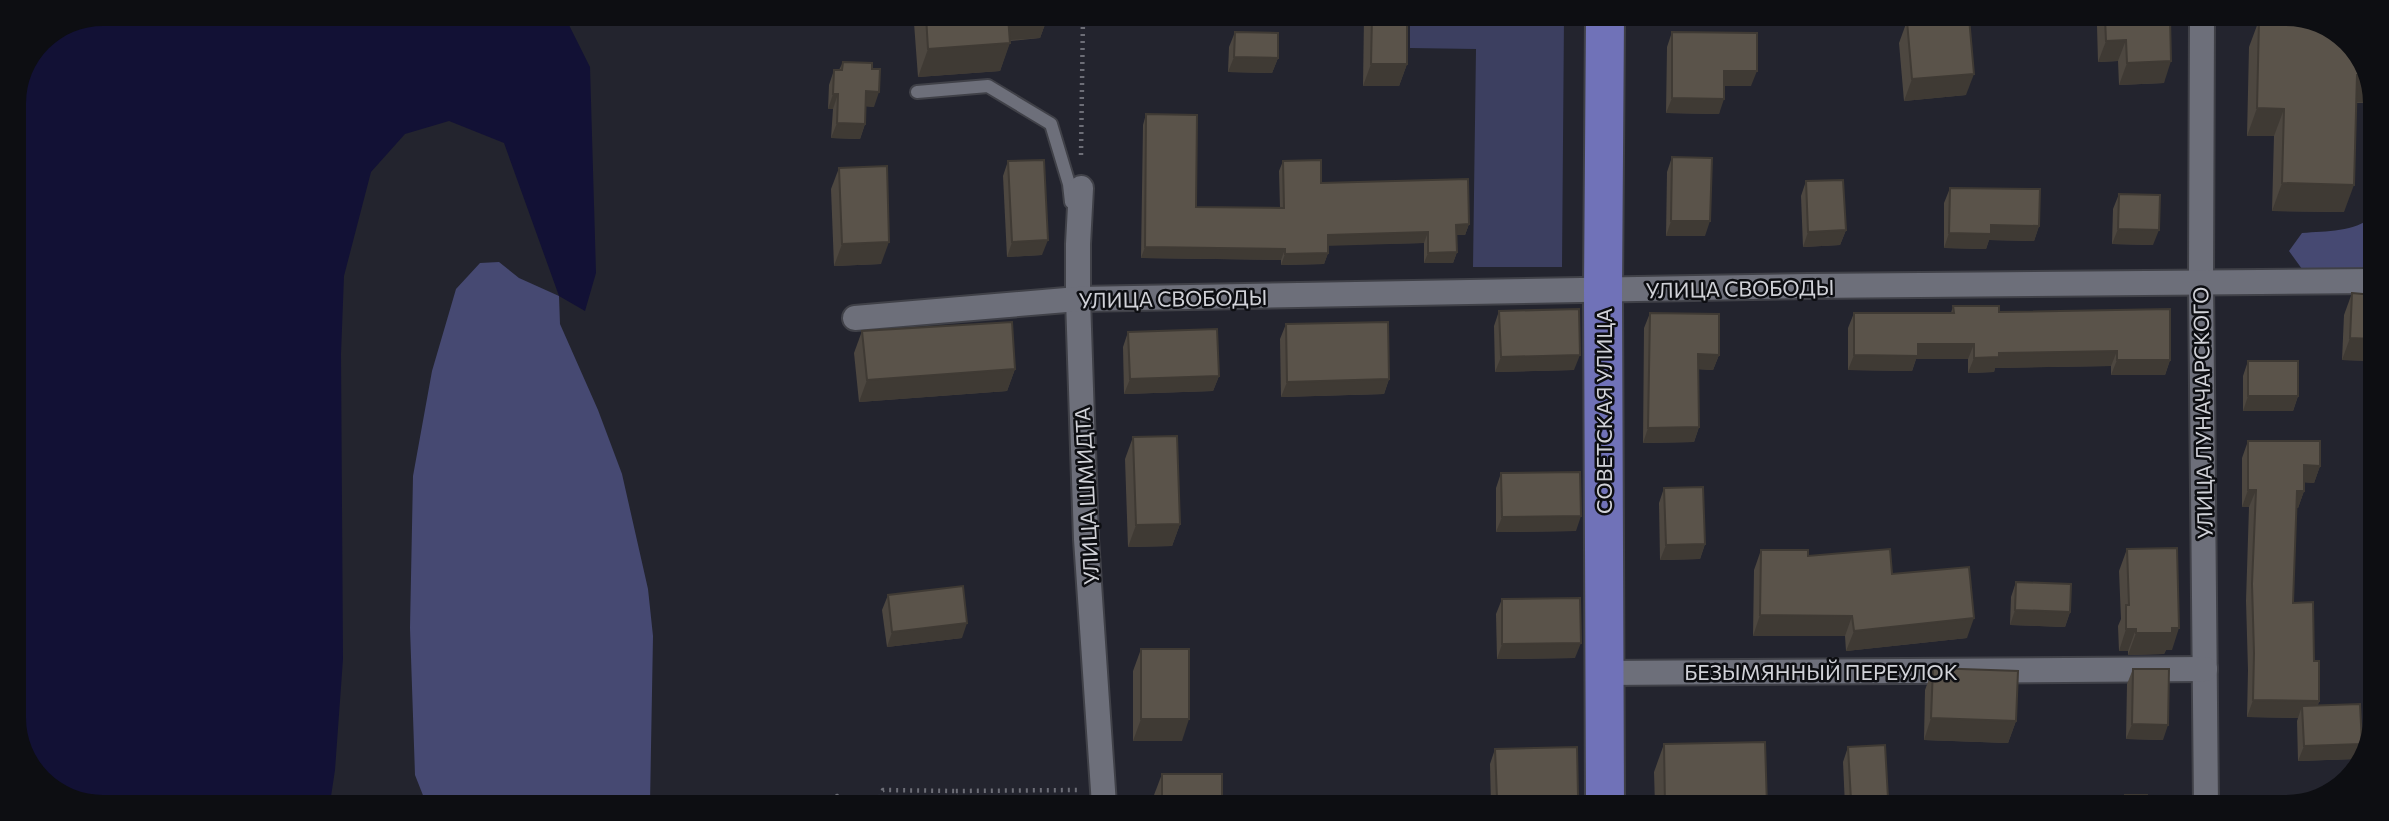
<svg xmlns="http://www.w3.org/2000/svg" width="2389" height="821" font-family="Commissioner,sans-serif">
<rect width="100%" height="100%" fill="#23242e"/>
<path fill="#3c3f60" d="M1410,17H1564L1562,267H1473L1476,49L1410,48Z"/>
<g fill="#464972">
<path d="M2374,216V270L2324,271L2302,269L2289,251L2302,233C2327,231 2354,232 2374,216Z"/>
<path d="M499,262L519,278L559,296L560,324L598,410L622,474L648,589L653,636L650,804L426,803L415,775L410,628L413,476L432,371L456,289L480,263Z"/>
</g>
<path fill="#121135" d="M103,14L564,15L590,67L596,273L585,311L559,296L504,143L449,121L405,134L371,172L344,276L341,354L343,659L335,770L330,803L75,802L33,772L14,724V98L40,40Z"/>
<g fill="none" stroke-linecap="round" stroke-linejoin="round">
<g stroke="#404148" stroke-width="16">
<path id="service" d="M917,92L988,86L1051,124L1069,184L1071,202"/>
</g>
<g stroke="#404148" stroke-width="28">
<g id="minor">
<path d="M2202,18L2201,281L2206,807"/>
<path d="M1081,188L1078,244V299L1086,539L1104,805"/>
<path d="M855,318L1078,299L1808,286L2374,281"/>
<path d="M1604,673L2205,669"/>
</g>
</g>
<g stroke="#404148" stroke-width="42">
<path id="primary" d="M1605,17L1603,291L1605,806"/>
</g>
<g stroke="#6d6e77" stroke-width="4.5" stroke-dasharray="2 5" stroke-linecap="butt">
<path d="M1081,155L1083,16"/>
<path d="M835,804L837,796L843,804"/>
<path d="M878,804L883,790L955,791"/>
<path d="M957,804L955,791L1078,790"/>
</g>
<use href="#service" stroke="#6d6f7a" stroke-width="12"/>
<use href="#minor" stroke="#6d6f7a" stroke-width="24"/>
<use href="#primary" stroke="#7072b8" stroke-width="38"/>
</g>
<g fill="#4d4740">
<path d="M917,16H1048L1040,38L1010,41L1000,71L918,77L914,23Z"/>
<path d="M1364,17H1407V64L1399,86H1363Z"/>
<path d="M2100,18H2170L2164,83L2119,85L2118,61L2098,62L2097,26Z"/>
<path d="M2259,20L2375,97V103H2356L2344,212L2272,211L2274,136H2247L2249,47Z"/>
<path d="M1907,21L1966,95L1904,101L1899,43Z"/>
<path d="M1235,32L1278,58L1272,73L1228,72L1229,47Z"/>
<path d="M1672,32L1751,86H1724L1719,114L1666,113L1667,47Z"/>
<path d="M843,62L872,69L874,107L866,106L865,124L860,139L831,138L833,109H828L829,85L834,70H839Z"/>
<path d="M1146,114L1196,207L1280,208L1279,171L1283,161L1321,183L1469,224L1465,235H1456L1457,252L1453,263H1424V243L1328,245V253L1324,264L1281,265V260L1141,258L1143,125Z"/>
<path d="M1672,157L1705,236H1666L1667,172Z"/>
<path d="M1008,161L1042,255L1007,257L1003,176Z"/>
<path d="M839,168L881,264L834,266L831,189Z"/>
<path d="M1806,181L1846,230L1840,245L1803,247L1801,196Z"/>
<path d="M1950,188L2039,226L2034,241L1989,240L1986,249L1944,248V203Z"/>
<path d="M2119,194L2153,245L2112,244L2113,209Z"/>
<path d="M2352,293L2373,295V361L2342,360L2344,315Z"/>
<path d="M1953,306L1999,312L2170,360L2165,375H2111V366L1995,368L1994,372L1968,373V359H1916L1912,371L1848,370V328L1854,313H1951Z"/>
<path d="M1499,311L1574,370L1495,372L1494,326Z"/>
<path d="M1650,313L1719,355L1713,370L1698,369L1699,427L1694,442L1643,443L1644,328Z"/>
<path d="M1286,324L1389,379L1384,394L1281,397L1280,339Z"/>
<path d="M862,331L1015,369L1007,391L859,402L854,353Z"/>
<path d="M1128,332L1219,376L1213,391L1124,394L1123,347Z"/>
<path d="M2248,361L2298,396L2293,411H2243V376Z"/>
<path d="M1133,437L1180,524L1172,546L1128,547L1125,459Z"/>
<path d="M2248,441L2320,466L2314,483L2304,482V491L2298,508H2296L2293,603L2314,661L2319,701L2318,705L2362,744L2356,759L2298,761L2297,721L2298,718L2247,717L2248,670L2246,601L2249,507H2242V458Z"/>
<path d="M1501,473L1576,531L1496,532V488Z"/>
<path d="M1664,488L1705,544L1700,559L1660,560L1659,503Z"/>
<path d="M2127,549L2172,650H2166L2164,654L2128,655V651H2119L2118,626L2121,619L2119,571Z"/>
<path d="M1761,550L1808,556L1892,574L1967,638L1846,651L1845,636H1753L1754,570Z"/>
<path d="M2016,582L2070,612L2065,627L2010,625L2011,597Z"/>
<path d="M888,595L962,638L887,647L882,610Z"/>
<path d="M1502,599L1575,658L1497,659L1496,614Z"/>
<path d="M1141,649L1182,741H1133V671Z"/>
<path d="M1933,668L2016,721L2008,743L1924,740L1925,690Z"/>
<path d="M2133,669L2163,740L2126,739L2127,684Z"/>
<path d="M1664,744L1767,806H1655L1654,772Z"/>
<path d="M1848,747L1885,806H1845L1843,762Z"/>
<path d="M1495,749L1575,806L1491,805L1490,764Z"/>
<path d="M1162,774L1222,805H1154V795Z"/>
<path d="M2125,795L2147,807H2120Z"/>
</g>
<g fill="#3f3a34">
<path d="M1007,16H1048L1040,38L997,41Z"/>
<path d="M2126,40L2118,61L2098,62L2106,41Z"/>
<path d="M1010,43L1000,71L918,77L928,49Z"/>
<path d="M1234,57L1278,58L1272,73L1228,72Z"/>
<path d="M2171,61L2164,83L2119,85L2127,63Z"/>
<path d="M1371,64H1407L1399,86H1363Z"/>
<path d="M1724,71H1757L1751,86H1719Z"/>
<path d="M1974,74L1966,95L1904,101L1912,79Z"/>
<path d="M2357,75H2366L2375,97V103L2347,102Z"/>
<path d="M866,91L879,92L874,107L861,106Z"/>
<path d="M833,94H838L833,109H828Z"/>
<path d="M1672,98L1724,99L1719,114L1666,113Z"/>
<path d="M2257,108L2284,109L2274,136H2247Z"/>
<path d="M837,123L865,124L860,139L831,138Z"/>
<path d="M2282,183L2354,185L2344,212L2272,211Z"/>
<path d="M1671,221H1710L1705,236H1666Z"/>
<path d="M1469,224L1465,235H1452L1456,225Z"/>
<path d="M1991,225L2039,226L2034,241L1989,240L1986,249L1944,248L1949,233Z"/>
<path d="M2118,229L2159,230L2153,245L2112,244Z"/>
<path d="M1846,230L1840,245L1803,247L1808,232Z"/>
<path d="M1428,232L1424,243L1324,246L1328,235Z"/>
<path d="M1048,240L1042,255L1007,257L1012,242Z"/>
<path d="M889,242L881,264L834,266L842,244Z"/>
<path d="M1145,247L1285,249L1281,260L1141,258Z"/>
<path d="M1457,252L1453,263H1424L1428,253Z"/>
<path d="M1328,253L1324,264L1281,265L1285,254Z"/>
<path d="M2350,338L2373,339V361L2342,360Z"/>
<path d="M1918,344H1974L1968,359H1916L1912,371L1848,370L1854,355Z"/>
<path d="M2117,351L2111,366L1995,368L1994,372L1968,373L1974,358L1999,353Z"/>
<path d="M1698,354L1719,355L1713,370L1692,369Z"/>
<path d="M1580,355L1574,370L1495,372L1501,357Z"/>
<path d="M2117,360H2170L2165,375H2111Z"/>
<path d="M1015,369L1007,391L859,402L867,380Z"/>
<path d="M1219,376L1213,391L1124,394L1130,379Z"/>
<path d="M1389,379L1384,394L1281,397L1287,382Z"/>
<path d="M2248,396H2298L2293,411H2243Z"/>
<path d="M1699,427L1694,442L1643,443L1648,428Z"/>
<path d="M2304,465L2320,466L2314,483L2298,482Z"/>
<path d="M2248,490H2256L2249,507H2242Z"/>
<path d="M2297,491H2304L2298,508H2291Z"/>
<path d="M1581,516L1576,531L1496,532L1502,517Z"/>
<path d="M1180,524L1172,546L1128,547L1136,525Z"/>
<path d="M1705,544L1700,559L1660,560L1666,545Z"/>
<path d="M2015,610L2070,612L2065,627L2010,625Z"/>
<path d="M1760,615L1852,616L1845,636H1753Z"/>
<path d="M1974,618L1967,638L1846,651L1854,631Z"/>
<path d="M967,623L962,638L887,647L892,632Z"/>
<path d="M2172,628H2179L2172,650H2166L2164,654L2128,655L2136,633Z"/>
<path d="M2126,629H2136L2128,651H2119Z"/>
<path d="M1581,643L1575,658L1497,659L1502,644Z"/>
<path d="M2253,700L2319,701L2313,718L2302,706L2298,718L2247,717Z"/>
<path d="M1931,718L2016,721L2008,743L1924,740Z"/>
<path d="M1141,719H1189L1182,741H1133Z"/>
<path d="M2132,724L2168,725L2163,740L2126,739Z"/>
<path d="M2362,744L2356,759L2298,761L2304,746Z"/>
<path d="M1578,796L1575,806L1495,805L1497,798Z"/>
<path d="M1888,798L1885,806H1849L1851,800Z"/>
</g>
<g fill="#5a534a" stroke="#3f3a34" stroke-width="2">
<path d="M926,16H1008L1010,43L928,49Z"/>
<path d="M1372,17H1407V64H1371Z"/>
<path d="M1949,18H1969L1974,74L1912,79L1907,21Z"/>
<path d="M2105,18H2170L2171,61L2127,63L2126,40L2106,41Z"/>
<path d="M2259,20L2318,21L2356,49L2366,75H2357L2354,185L2282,183L2284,109L2257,108Z"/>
<path d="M1235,32L1278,33V58L1234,57Z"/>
<path d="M1672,32L1757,33V71H1724V99L1672,98Z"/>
<path d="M843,62L872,63V69H880L879,92L866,91L865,124L837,123L838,94H833L834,70H842Z"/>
<path d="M1146,114L1197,115L1196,207L1284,208L1283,161L1321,160V183L1468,179L1469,224L1456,225L1457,252L1428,253V232L1328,235V253L1285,254V249L1145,247Z"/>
<path d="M1672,157L1712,158L1710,221H1671Z"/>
<path d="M1044,160L1048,240L1012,242L1008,161Z"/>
<path d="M887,166L889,242L842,244L839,168Z"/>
<path d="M1843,180L1846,230L1808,232L1806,181Z"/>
<path d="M1950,188L2040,189L2039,226L1991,225V234L1949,233Z"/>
<path d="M2119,194L2160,195L2159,230L2118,229Z"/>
<path d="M2352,293L2373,295V339L2350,338Z"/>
<path d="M1953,306H1999V312L2170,309V360H2117V351L1999,353V357L1974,358V344H1918V356L1854,355V313H1954Z"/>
<path d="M1579,309L1580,355L1501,357L1499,311Z"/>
<path d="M1650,313L1719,314V355L1698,354L1699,427L1648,428Z"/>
<path d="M1012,322L1015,369L867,380L862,331Z"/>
<path d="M1388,322L1389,379L1287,382L1286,324Z"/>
<path d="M1217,329L1219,376L1130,379L1128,332Z"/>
<rect x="2248" y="361" width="50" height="35"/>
<path d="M1177,436L1180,524L1136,525L1133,437Z"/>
<path d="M2248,441H2320V466L2304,465V491H2297L2293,603L2313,602L2314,661H2319V701L2253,700L2254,653L2252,584L2256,490H2248Z"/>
<path d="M1580,472L1581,516L1502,517L1501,473Z"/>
<path d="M1703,487L1705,544L1666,545L1664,488Z"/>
<path d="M2177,548L2179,628H2172V633H2136V629H2126V605H2129L2127,549Z"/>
<path d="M1890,549L1892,574L1969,567L1974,618L1854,631L1852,616L1760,615L1761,550H1808V556Z"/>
<path d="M2016,582L2071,584L2070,612L2015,610Z"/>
<path d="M963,586L967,623L892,632L888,595Z"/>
<path d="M1580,598L1581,643L1502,644V599Z"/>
<rect x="1141" y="649" width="48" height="70"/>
<path d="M1933,668L2018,671L2016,721L1931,718Z"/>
<path d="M2133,669H2169L2168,725L2132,724Z"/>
<path d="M2360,704L2362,744L2304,746L2302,706Z"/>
<path d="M1765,742L1767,806H1665L1664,744Z"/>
<path d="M1885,745L1888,798L1851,800L1848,747Z"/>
<path d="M1577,747L1578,796L1497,798L1495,749Z"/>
<rect x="1162" y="774" width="60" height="31"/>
<rect x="2125" y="795" width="22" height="12"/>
</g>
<g text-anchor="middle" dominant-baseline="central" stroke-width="5" stroke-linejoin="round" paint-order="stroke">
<g font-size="21" fill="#d1d2d8" stroke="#0d0e12">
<text transform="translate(1740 288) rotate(-1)">УЛИЦА СВОБОДЫ</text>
<text transform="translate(1173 298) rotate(-1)">УЛИЦА СВОБОДЫ</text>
<text transform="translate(1603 411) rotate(-90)">СОВЕТСКАЯ УЛИЦА</text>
<text transform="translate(2202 413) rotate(-91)">УЛИЦА ЛУНАЧАРСКОГО</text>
<text transform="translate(1086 496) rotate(-93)">УЛИЦА ШМИДТА</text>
<text x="1821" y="671">БЕЗЫМЯННЫЙ ПЕРЕУЛОК</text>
</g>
</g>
<path d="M0 0H2389V821H0ZM103 26H2286A77 77 0 0 1 2363 103V718A77 77 0 0 1 2286 795H103A77 77 0 0 1 26 718V103A77 77 0 0 1 103 26Z" fill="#0d0e12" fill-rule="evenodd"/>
</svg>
